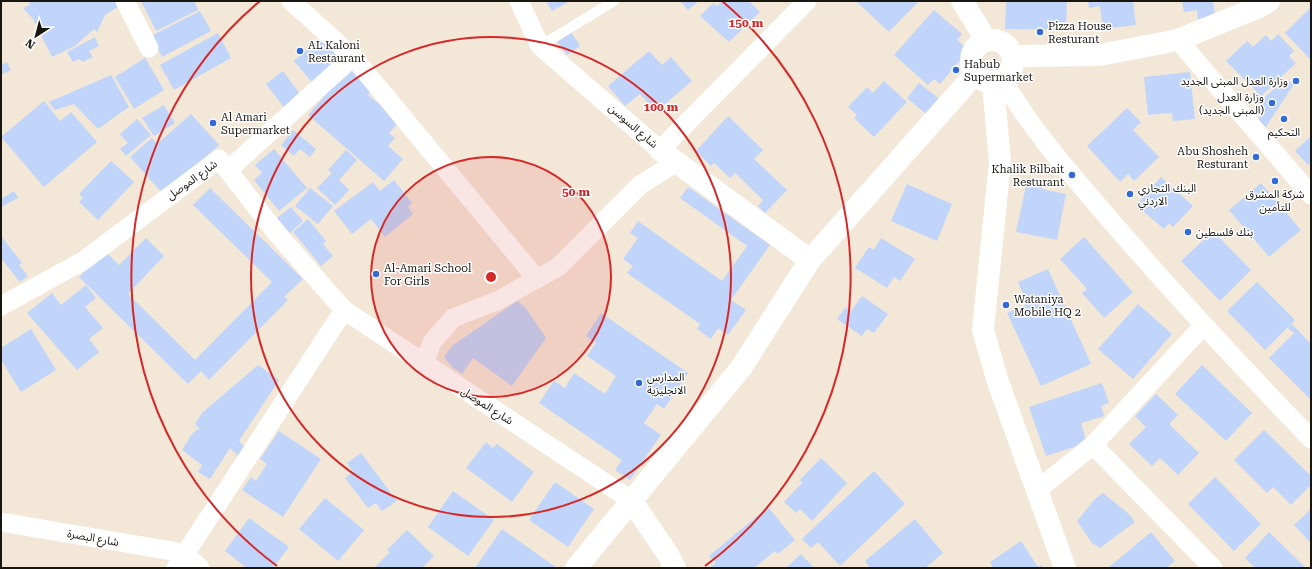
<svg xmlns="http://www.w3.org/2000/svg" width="1312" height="569" font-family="'Roboto Serif','Noto Sans Arabic',serif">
<rect width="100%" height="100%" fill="#f3e7d8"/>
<g fill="#c1d5fa">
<path d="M28,1H119L121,5L105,15L97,32L94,29L75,46L52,57L33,19L23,8L30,5Z"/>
<path d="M141,1H194L198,10L156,31Z"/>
<path d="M546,1H570L552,11Z"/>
<path d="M680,1H699L688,10Z"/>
<path d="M722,1H749L760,12L729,42L700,16L713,3L717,6Z"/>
<path d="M856,1H919L889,32Z"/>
<path d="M1006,1L1067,2L1066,30L1005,29Z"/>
<path d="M1088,1H1133L1136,25L1103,29L1100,6L1089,8Z"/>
<path d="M1182,1H1213L1215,16L1198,19L1197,10L1184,12Z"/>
<path d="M1310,8L1311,9V60L1285,33Z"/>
<path d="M934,10L962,34L957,40L969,50L940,84L934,79L928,85L894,55Z"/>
<path d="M200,11L211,31L162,57L151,36Z"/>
<path d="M571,32L580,46L567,55L557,42Z"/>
<path d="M218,33L231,58L174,90L160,65Z"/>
<path d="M1278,34L1294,51L1289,56L1296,63L1261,96L1226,61L1247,41L1253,47L1266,35L1271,41Z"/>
<path d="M323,36L345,62L316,87L294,61Z"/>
<path d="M95,37L99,46L89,51L93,57L83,62L79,59L73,62L67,52Z"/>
<path d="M649,51L662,65L671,57L692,81L656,112L640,94L625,106L608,86Z"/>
<path d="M145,58L164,90L134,109L115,77Z"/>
<path d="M7,62L11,70L1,75V65Z"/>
<path d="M350,67L374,88L368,95L400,121L389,133L395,138L388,146L403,159L384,181L308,115Z"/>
<path d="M283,71L302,97L285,109L266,84Z"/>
<path d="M1190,72L1195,119L1173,121L1172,113L1148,115L1144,77Z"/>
<path d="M111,75L129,107L98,129L74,104L55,110L49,102Z"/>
<path d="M884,81L907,102L874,137L854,118L857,115L848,107L867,87L873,93Z"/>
<path d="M1296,81L1262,133L1259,121L1260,108L1265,97L1274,89L1284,83Z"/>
<path d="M919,83L942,101L930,117L907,98Z"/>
<path d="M44,101L60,121L71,112L97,142L44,187L1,137Z"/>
<path d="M164,105L175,123L154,136L142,118Z"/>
<path d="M1127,108L1141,122L1133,130L1159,157L1134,181L1128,174L1120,182L1087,146Z"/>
<path d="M191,114L219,145L164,195L130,157L152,138L157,144Z"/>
<path d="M728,116L763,150L754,159L787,190L765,213L758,206L763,200L735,173L730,178L714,163L711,166L696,151Z"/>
<path d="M137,119L151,135L126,156L120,149L128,143L120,134Z"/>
<path d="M293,130L316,149L310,157L300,149L294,156L281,145Z"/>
<path d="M1311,136V162L1308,165L1295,151Z"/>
<path d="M274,149L307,188L279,211L254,180L262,173L255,165Z"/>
<path d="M346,150L357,160L339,180L349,190L335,205L317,188L332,173L328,170Z"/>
<path d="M111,161L134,182L98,220L79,202L83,198L79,194Z"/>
<path d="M1028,177L1043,180L1042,189L1066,194L1057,240L1016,232Z"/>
<path d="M1161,177L1193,206L1173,227L1169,223L1164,229L1136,205Z"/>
<path d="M394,180L412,203L408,207L413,214L385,237L371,219L352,234L334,211L373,182L380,191Z"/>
<path d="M1261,183L1301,230L1269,257L1229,210Z"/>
<path d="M907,184L952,204L937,241L891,221Z"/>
<path d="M688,187L770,245L731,300L746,310L728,335L718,328L711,339L697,329L700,324L627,273L633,266L623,259L638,238L630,233L638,221L722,281L747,246L680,198Z"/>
<path d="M210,188L303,279L284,297L288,300L209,380L201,371L188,384L79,277L105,251L119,265L146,238L164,256L128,294L195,360L272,282L193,205Z"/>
<path d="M310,188L333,206L318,224L295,206Z"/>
<path d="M14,191L18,198L1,207V199Z"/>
<path d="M291,207L303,221L290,233L277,218Z"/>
<path d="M308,219L326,241L323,244L333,256L321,266L293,232Z"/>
<path d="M1213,231L1251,270L1220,301L1181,261Z"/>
<path d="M1,236L22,263L19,265L28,276L20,282L1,258Z"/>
<path d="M1084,237L1133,292L1104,318L1082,293L1087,289L1060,259Z"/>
<path d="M881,238L915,259L900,281L894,277L887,288L855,268L869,247L874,250Z"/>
<path d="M1048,269L1091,364L1041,386L1007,313L1027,304L1018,282Z"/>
<path d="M1257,282L1295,320L1265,350L1227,311Z"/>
<path d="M86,285L96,298L85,307L103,328L89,339L99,352L77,370L27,313L52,293L61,305Z"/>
<path d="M862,296L888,314L874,333L867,329L862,336L837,319L846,307L851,311Z"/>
<path d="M517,301L525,307L546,338L512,386L473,358L462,374L452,367L444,357L452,346Z"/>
<path d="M1138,304L1172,334L1133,379L1098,349Z"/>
<path d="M601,313L688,373L664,409L657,404L644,423L661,435L630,480L615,470L622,460L539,403L554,381L565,388L574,373L605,394L616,376L587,356L596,343L586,336Z"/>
<path d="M1292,324L1311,344V400L1269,358L1294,333L1288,328Z"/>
<path d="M31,329L56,370L21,392L1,360V348Z"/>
<path d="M258,365L279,380L239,441L246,449L240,458L230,448L210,479L198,472L202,465L182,450L192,434L198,429L201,430L195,424L202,413Z"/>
<path d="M1202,365L1252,413L1226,441L1175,394Z"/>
<path d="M1102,383L1109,403L1101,406L1104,416L1081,423L1087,443L1046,456L1029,407Z"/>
<path d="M1156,394L1178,415L1169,424L1199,453L1178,475L1160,458L1152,466L1129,444L1146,427L1135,416Z"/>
<path d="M1264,430L1311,476V485L1291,505L1273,487L1267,493L1234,460Z"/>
<path d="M279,431L321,459L283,517L242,490L251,477L256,481L267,464L260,459Z"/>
<path d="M486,442L493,448L497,444L534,472L512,502L466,468Z"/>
<path d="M361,453L397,501L382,511L376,503L368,508L345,478L353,472L347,463Z"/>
<path d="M821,458L847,483L812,521L800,509L796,513L784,502L802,483L800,480Z"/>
<path d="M874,471L905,504L840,566L818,542L811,548L802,539Z"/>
<path d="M1215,477L1261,524L1234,551L1188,504Z"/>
<path d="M555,482L594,509L568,547L529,520Z"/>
<path d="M453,491L494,520L468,556L428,527Z"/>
<path d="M1103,493L1129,514L1135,522L1100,548L1092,543L1077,521L1094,500Z"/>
<path d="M325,498L364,530L338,561L299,529Z"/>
<path d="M768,507L795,540L778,554L775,551L754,568H709L716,563L709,556Z"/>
<path d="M1311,509V543L1294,525Z"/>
<path d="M249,518L289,547L273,568H247L225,551Z"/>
<path d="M915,519L943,553L925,568H870L865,561Z"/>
<path d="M502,529L557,568H475Z"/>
<path d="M407,530L434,556L422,568H374L390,552L387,550Z"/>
<path d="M1151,532L1175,561L1166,568H1108Z"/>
<path d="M1269,532L1306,568H1255L1245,558Z"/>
<path d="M1021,541L1038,567L1041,565L1043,568H993L990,562Z"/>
<path d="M801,554L814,568H786Z"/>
</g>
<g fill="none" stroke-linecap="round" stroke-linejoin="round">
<path stroke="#fff" stroke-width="10" d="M540,46L614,1"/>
<g stroke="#fff" stroke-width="19">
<path d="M125,1L149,48"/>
<path d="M291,1L353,57"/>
<path d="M519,1L540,46L660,150L807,1"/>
<path d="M1178,40L1311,195"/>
<path d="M1003,80C1031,129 1069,172 1106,215C1172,292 1241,366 1311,439"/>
<path d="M228,170L353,57L536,278"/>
<path d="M1,306L83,261L219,159L279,236L344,310L631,500"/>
<path d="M424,364L432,342L453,318L499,300L558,267L640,185L677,162"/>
<path d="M1093,445L1213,568"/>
<path d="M1036,491L1093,445L1203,326"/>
<path d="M1,522L184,553"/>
<path d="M184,553L200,568"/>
<path d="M176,568L344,310"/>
</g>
<g stroke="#fff" stroke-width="22">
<path d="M962,1L980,30L985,41"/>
<circle cx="992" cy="61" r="21"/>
<path d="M1014,56L1100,55L1178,40L1259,7L1269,1"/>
<path d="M993,83L1000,162L983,330L998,382L1065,568"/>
<path d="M660,150L810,260L975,74"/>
<path d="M631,500L667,553L675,568"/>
<path d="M576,568L741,368L810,260"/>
</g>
</g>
<circle cx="491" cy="277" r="120" fill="#d62828" fill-opacity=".12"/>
<g fill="none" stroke="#d62828" stroke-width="2">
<circle cx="491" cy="277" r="120"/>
<circle cx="491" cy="277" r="240"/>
<path d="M277 566A360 360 0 0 1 260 1M722 1A360 360 0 0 1 705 566"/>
</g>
<g fill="#3469d8" stroke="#fff" stroke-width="1.5">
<circle cx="1040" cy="32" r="4"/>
<circle cx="300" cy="51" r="4"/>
<circle cx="956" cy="70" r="4"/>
<circle cx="1296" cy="81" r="4"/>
<circle cx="1272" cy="103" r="4"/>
<circle cx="1284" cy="119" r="4"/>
<circle cx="213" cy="123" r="4"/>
<circle cx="1256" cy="157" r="4"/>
<circle cx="1072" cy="175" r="4"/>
<circle cx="1275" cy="181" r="4"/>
<circle cx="1130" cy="194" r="4"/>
<circle cx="1188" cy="232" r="4"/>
<circle cx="376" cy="274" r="4"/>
<circle cx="1006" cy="305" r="4"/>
<circle cx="639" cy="383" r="4"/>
</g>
<g text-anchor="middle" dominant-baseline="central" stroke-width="3" stroke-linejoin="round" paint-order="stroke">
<g font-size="11" fill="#19150f" stroke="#fff" text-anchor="start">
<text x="1048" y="26">Pizza House<tspan x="1048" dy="13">Resturant</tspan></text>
<text x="308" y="45">AL Kaloni<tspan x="308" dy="13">Restaurant</tspan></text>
<text x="964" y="64">Habub<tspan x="964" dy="13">Supermarket</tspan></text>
<text x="1288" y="81" text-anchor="end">وزارة العدل المبنى الجديد</text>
<text x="1264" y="97" text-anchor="end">وزارة العدل<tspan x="1264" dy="13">(المبنى الجديد)</tspan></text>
<text x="221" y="117">Al Amari<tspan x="221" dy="13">Supermarket</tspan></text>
<text x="1284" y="132" text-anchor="middle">التحكيم</text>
<text x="1248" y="151" text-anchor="end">Abu Shosheh<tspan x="1248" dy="13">Resturant</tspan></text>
<text x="1064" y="169" text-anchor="end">Khalik Bilbait<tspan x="1064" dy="13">Resturant</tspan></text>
<text x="1138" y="188">البنك التجاري<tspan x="1138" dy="13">الاردني</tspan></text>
<text x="1275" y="194" text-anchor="middle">شركة المشرق<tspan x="1275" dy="13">للتأمين</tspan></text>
<text x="1196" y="232">بنك فلسطين</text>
<text x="384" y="268">Al-Amari School<tspan x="384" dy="13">For Girls</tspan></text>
<text x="1014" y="299">Wataniya<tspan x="1014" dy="13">Mobile HQ 2</tspan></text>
<text x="647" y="377">المدارس<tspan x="647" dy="13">الانجليزية</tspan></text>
</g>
<g font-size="11" fill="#19150f" stroke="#fff">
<text transform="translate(633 126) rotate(41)">شارع السوسن</text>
<text transform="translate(192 180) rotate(-36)">شارع الموصل</text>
<text transform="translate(487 406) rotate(33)">شارع الموصل</text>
<text transform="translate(93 538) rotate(10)">شارع البصرة</text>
</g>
</g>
<circle cx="491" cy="277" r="6" fill="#d62828" stroke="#fff" stroke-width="2"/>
<g font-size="12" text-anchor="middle" font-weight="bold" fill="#d62828" stroke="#fff" stroke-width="3" stroke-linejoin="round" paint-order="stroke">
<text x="746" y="27">150 m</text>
<text x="661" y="111">100 m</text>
<text x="576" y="196">50 m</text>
</g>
<rect width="1312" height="569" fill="none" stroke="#19150f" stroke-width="4"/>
<g transform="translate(36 36) rotate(216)" stroke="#ffffff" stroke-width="3" paint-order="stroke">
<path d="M0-3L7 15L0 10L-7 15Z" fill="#19150f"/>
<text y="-6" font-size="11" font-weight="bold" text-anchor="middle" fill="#19150f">N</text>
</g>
</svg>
